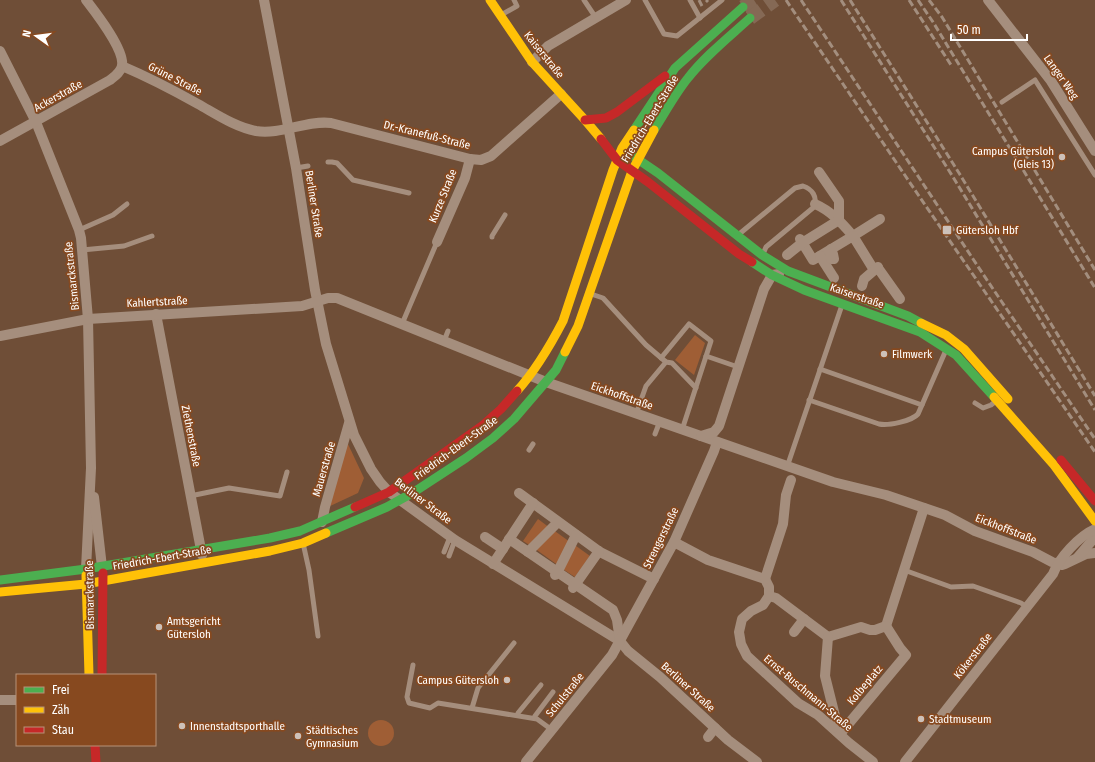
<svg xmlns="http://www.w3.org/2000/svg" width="1095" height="762" font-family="'Fira Sans Condensed',sans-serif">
<rect width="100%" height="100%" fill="#6f4e37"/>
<g fill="#9f5e35">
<path d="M695,335L705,343L694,375L675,360Z"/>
<path d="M347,442L364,478L358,493L328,507Z"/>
<path d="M538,519L550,528L531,546L523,541Z"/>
<path d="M552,529L570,542L559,566L534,548Z"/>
<path d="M572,543L590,556L575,577L561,568Z"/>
<circle cx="381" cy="733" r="13"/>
</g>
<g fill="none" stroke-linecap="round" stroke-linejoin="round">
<g stroke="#856955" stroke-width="14" stroke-dasharray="14 7" stroke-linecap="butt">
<path d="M743,7L754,0"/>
<path d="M750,18L775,0"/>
</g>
<g stroke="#a58e7d" stroke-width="5">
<path d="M584,0L596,18"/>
<path d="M645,0L664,34L677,36L722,0"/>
<path d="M690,0L700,18"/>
<path d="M501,15L517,6L514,0"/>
<path d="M1002,102L1035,80L1095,175"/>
<path d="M328,162H332L337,163L353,180L409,193"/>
<path d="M296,168L308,166"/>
<path d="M79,230L113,215L127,204"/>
<path d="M738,235L795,188L803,186C812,189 818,197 814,207L766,247L763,254"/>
<path d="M492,237V236L505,215"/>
<path d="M82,250L124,246L152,236"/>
<path d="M591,294L603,298L646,345L666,362L672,363L696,388"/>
<path d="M402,324L437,242"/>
<path d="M444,341L448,331"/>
<path d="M706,356L738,367"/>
<path d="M661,358L689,324L711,341L682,430"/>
<path d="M820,369L922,405"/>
<path d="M809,400L879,424C888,426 912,421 918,414L946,350"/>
<path d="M975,403L983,408L991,405L996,401"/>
<path d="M636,414L646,386L666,362"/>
<path d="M655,434L660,421"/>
<path d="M529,450L533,444"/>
<path d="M787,467L842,305"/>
<path d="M190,496L229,488L280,496L287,472"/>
<path d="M303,543L309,570L318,636"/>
<path d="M444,552L450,537"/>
<path d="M449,556L455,540"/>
<path d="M904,570L951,587L973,586L1021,603L1027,607"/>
<path d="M413,665L407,697L409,703L430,708L438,703L537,719L552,730"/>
<path d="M472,708L478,688L514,643"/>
<path d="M518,715V713L541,685"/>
<path d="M534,718L535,716L553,692"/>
</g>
<g stroke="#a58e7d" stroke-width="10">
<path d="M264,0L296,168L315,290L326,344L354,435L371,469L380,482L389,492L455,540L620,641L628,651L660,677L728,740L757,762"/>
<path d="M988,0L1051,81L1095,151"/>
<path d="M0,51L36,122L79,230L81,238L88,319L91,468L86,569"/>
<path d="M532,62L548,46L626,0"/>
<path d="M122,66C148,77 173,90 198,104C216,114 235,127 256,131C281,135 306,120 331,123L470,159L481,160L491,156L561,94"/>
<path d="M0,141L110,80C115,76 120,73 122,66C125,50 96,13 86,0"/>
<path d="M815,204C831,211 842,223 853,236L880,219"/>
<path d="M800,239L813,260L853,236L874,270"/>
<path d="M437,242L465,178L470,159"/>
<path d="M787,255L802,243L839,220V201L819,172"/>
<path d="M820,256L834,278"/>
<path d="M831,259V249L833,254L834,259"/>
<path d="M878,268L900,299"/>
<path d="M862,286L864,279L878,267"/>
<path d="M156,314L202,555"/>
<path d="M0,336L88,319L302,306L328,298H337L546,382L833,482L886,495L945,515L975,531L1033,552L1052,562L1062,565L1065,564L1086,554L1095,553"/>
<path d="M701,436L714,432L719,426L764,289L772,275L779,274"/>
<path d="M519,493L600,552L654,579"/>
<path d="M94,497L102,567"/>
<path d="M322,522L325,507L349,423"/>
<path d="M485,537L503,549"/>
<path d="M509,539L613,610L617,620L620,641"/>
<path d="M674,542L708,560L765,579L769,587V596L763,605L751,611L742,619L739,632L741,644L747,656L798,703L818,715L849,743L873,762"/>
<path d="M528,552L558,522"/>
<path d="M1078,557L1095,537"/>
<path d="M493,564L533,503"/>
<path d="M555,575L560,567L576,535"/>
<path d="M765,579L783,524L786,495L791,480"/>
<path d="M573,588L599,551"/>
<path d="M769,596L776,598L828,637"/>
<path d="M886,626L924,508"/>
<path d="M794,632L804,619"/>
<path d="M828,637L861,627L870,630H875L886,626L900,648L906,655L840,734"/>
<path d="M828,637L825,676L836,720L833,728"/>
<path d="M0,700H17"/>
<path d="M708,737L715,728"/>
<path d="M526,762L612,655L674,542L714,451L717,442"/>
<path d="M905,762L1053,574C1059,558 1079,536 1095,529"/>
</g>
<g stroke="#4caf50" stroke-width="9">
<path d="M634,130L675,68L743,7"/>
<path d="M654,130C665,113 675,94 688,78C705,56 729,37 750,18"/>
<path d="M630,154L658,173L762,255L788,271L908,316L921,323"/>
<path d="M752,262L772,275L804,290L920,332L956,355L994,397"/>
<path d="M326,533L387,507L414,492L466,458L493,438L514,419L556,370L565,352"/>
<path d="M0,580L86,569L270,538L300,531L355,507"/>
</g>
<g stroke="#ffc107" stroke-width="9">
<path d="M490,0L532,62L585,120L601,139"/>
<path d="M921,323L946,335L964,349L1008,399"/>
<path d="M565,352L578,326L632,171L654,130"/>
<path d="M517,391C536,370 550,346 563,321L613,170L622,148L634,130"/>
<path d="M994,397L1054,465L1095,521"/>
<path d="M86,575L89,675"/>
<path d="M0,592L86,584L270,551L303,543L326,533"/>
</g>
<g stroke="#c62828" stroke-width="9">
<path d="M585,120L606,118L617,112L665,76"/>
<path d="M601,139L617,160L648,182L739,254L752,262"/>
<path d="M1061,460L1095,501"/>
<path d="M355,507L389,492L482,426L501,409L517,391"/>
<path d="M102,675L103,573"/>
<path d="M95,745L96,762"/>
</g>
<g stroke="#a38e7e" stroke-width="3" stroke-dasharray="7 3" stroke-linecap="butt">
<path d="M699,0L702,6"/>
<path d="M706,0L708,2"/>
<path d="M786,0L919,196L1095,452"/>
<path d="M801,0L989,283L1095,439"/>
<path d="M841,0L953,177L1095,410"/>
<path d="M850,0L959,173L1095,396"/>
<path d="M909,0L951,65"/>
<path d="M918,0L933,22L1095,288"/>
<path d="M929,0L942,17L1095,270"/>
</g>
</g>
<g fill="#cdc1b9" stroke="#87491f" stroke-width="1.5">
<circle cx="1062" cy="157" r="4"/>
<rect x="942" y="225" width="10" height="10" rx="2"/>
<circle cx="884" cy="354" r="4"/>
<circle cx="159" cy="627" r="4"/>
<circle cx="507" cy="680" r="4"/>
<circle cx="921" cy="719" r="4"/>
<circle cx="182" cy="726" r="4"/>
<circle cx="298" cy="736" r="4"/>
</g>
<g text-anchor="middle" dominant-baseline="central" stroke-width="3.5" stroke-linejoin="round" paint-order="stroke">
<g font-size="11" fill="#fff" stroke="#87491f">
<text transform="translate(544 55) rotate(51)">Kaiserstraße</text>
<text transform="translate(1061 77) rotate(55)">Langer Weg</text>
<text transform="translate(175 79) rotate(27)">Grüne Straße</text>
<text transform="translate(58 96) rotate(-29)">Ackerstraße</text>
<text transform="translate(650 119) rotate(-59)">Friedrich-Ebert-Straße</text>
<text transform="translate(427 135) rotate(14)">Dr.-Kranefuß-Straße</text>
<text transform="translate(443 196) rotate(-68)">Kurze Straße</text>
<text transform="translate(314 204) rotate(81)">Berliner Straße</text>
<text transform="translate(72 276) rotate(-96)">Bismarckstraße</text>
<text transform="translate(857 296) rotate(19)">Kaiserstraße</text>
<text transform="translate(157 302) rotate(-3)">Kahlertstraße</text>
<text transform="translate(622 396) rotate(19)">Eickhoffstraße</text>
<text transform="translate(191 436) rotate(79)">Ziethenstraße</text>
<text transform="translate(456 448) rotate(-36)">Friedrich-Ebert-Straße</text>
<text transform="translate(324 469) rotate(-74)">Mauerstraße</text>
<text transform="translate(423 501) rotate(37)">Berliner Straße</text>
<text transform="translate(1006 529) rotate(21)">Eickhoffstraße</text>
<text transform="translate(661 538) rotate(-64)">Strengerstraße</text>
<text transform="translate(162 558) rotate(-10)">Friedrich-Ebert-Straße</text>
<text transform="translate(90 595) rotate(-91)">Bismarckstraße</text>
<text transform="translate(973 656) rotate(-52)">Kökerstraße</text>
<text transform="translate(865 685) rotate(-50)">Kolbeplatz</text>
<text transform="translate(688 687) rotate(42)">Berliner Straße</text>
<text transform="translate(808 693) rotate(40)">Ernst-Buschmann-Straße</text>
<text transform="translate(565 695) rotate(-51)">Schulstraße</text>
</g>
<g font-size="11" fill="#fff" stroke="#87491f" text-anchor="start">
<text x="1054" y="151" text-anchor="end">Campus Gütersloh<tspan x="1054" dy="13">(Gleis 13)</tspan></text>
<text x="956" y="230">Gütersloh Hbf</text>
<text x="892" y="354">Filmwerk</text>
<text x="167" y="621">Amtsgericht<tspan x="167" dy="13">Gütersloh</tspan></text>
<text x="499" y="680" text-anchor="end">Campus Gütersloh</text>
<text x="929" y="719">Stadtmuseum</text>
<text x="190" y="726">Innenstadtsporthalle</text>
<text x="306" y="730">Städtisches<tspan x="306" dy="13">Gymnasium</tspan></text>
</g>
</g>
<rect x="16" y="674" width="140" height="72" fill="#87491f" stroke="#b79279"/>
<rect x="24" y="687" width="20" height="6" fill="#4caf50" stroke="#b79279"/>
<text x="52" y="694" font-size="12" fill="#ffffff">Frei</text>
<rect x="24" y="707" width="20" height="6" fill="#ffc107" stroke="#b79279"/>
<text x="52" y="714" font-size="12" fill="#ffffff">Zäh</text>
<rect x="24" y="727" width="20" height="6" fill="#c62828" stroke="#b79279"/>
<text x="52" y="734" font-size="12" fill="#ffffff">Stau</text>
<g transform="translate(36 36) rotate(284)" stroke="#87491f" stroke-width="3" paint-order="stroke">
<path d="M0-3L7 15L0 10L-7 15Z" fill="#ffffff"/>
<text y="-6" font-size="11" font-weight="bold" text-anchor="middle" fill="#ffffff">N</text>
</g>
<path d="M951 34v6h76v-6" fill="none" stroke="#ffffff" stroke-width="2"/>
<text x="957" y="34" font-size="12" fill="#ffffff" stroke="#87491f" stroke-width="3" paint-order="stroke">50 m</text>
</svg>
